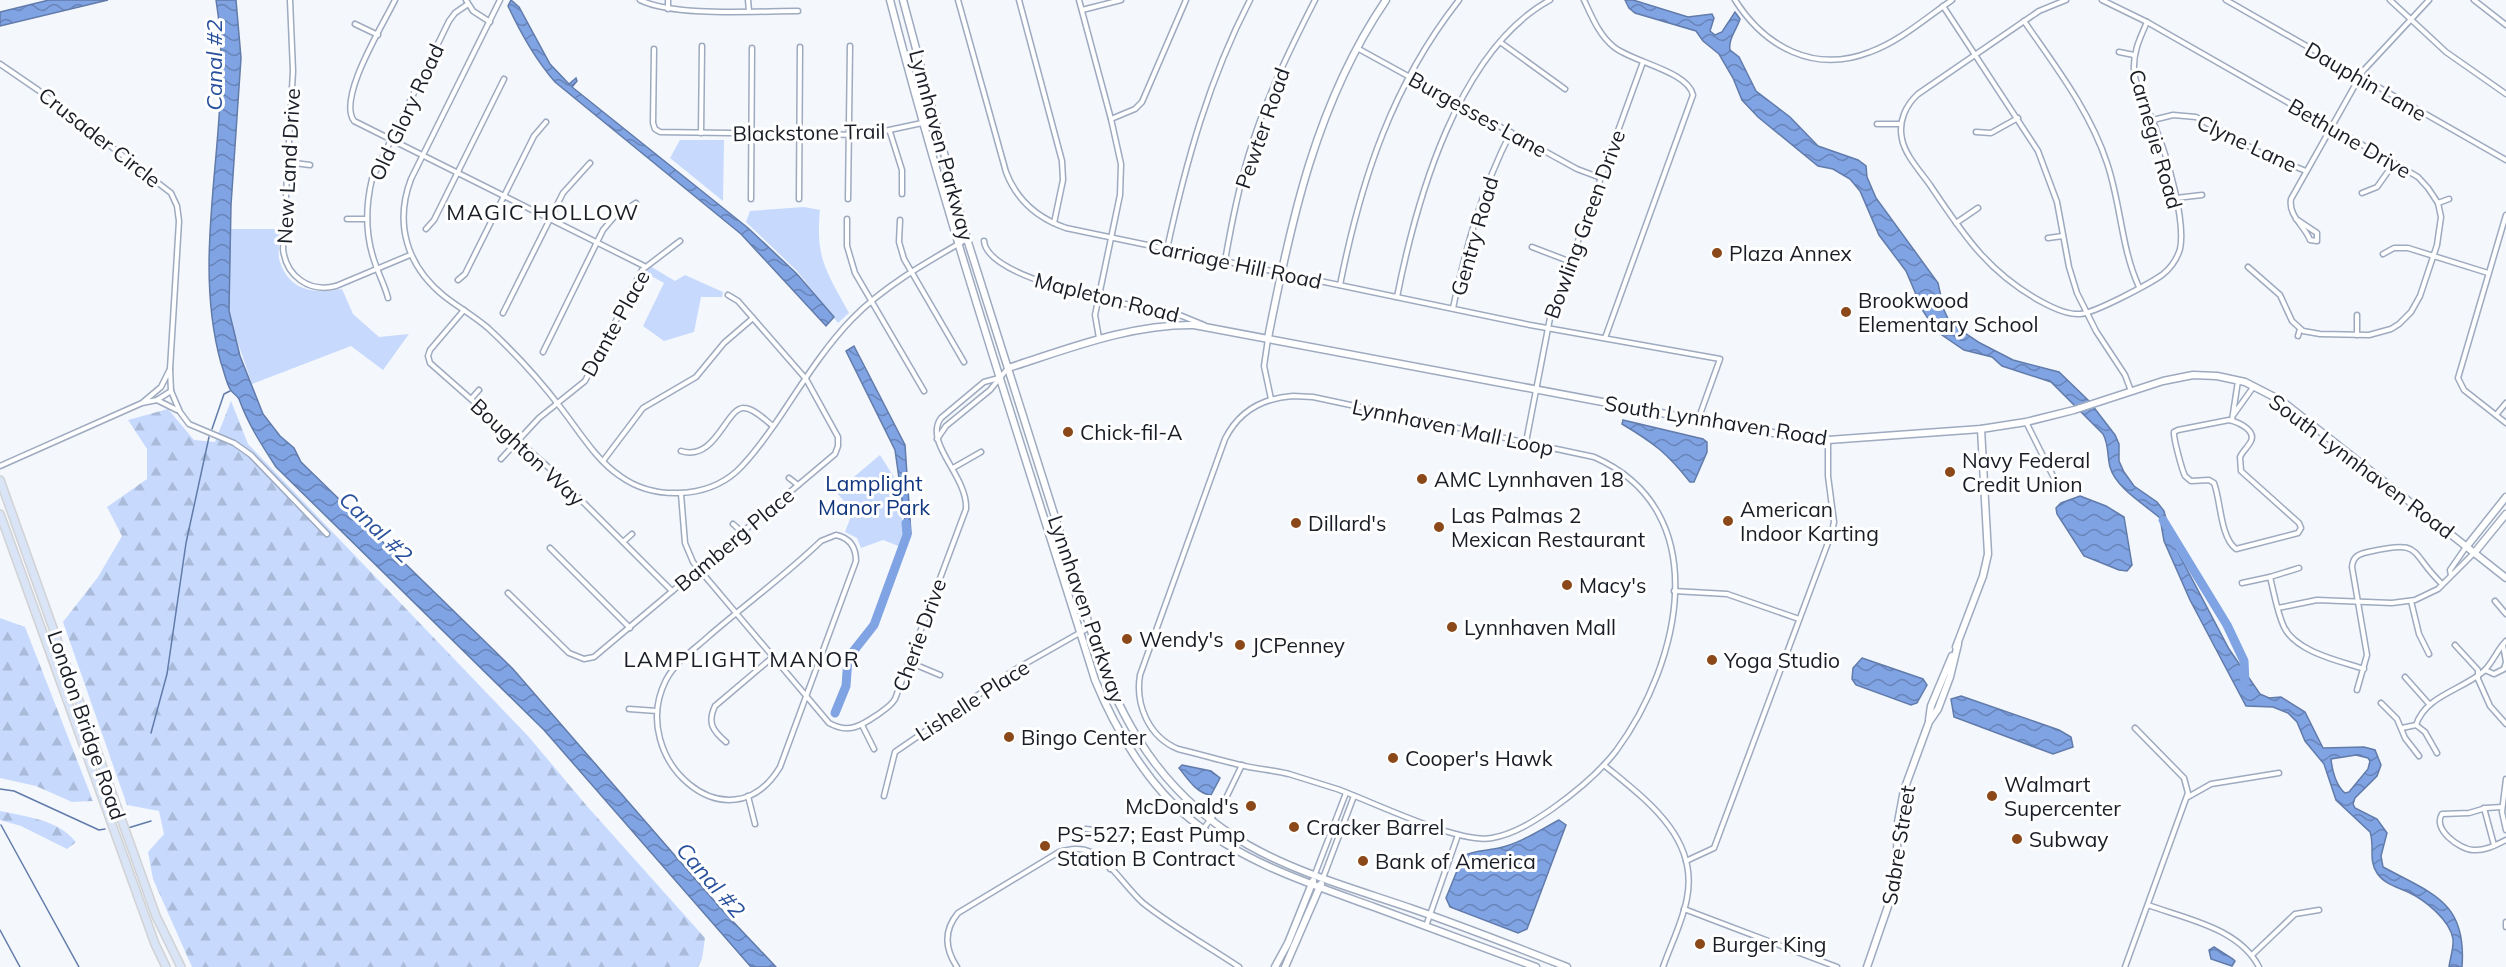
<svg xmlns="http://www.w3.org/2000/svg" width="2506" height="967" font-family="Mulish,sans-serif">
<defs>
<pattern id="forest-firs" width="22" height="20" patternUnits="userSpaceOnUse" patternTransform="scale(1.5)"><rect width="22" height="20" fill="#c7dafd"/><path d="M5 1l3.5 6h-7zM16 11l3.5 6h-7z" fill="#aabbd9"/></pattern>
<pattern id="water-waves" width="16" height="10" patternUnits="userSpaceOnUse" patternTransform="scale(1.5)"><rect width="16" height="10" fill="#80a3e3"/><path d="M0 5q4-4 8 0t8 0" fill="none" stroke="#6884b8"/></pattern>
</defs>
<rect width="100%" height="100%" fill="#f4f7fc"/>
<g fill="#c7dafd">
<path d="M680,140H724L723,201L670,158Z"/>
<path d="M804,207L820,210C815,259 827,272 849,313L838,323L797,271L746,222L750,211Z"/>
<path d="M231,229H281C280,239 277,253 280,262C290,292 316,294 342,289L353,314L379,337L409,334L383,370L351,346L252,384L228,314Z"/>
<path d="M650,266L675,281L685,275L723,292L722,297H701L694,332L664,341L643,326L664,283L646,273Z"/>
<path d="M880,455L899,485L903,532L901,547L883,540L861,548L857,538L845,532L853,511L836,492Z"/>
</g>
<g fill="url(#forest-firs)">
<path d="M231,401L248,444L528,736L586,805L705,938L702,959L698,967H192L153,879L148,852L164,834L159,811L127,805L63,622L98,577L122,536L107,507L147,479V449L128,420L168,409L194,440L215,442Z"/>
<path d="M0,618L25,627L93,801L72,802L36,786L0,778Z"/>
<path d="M0,811C27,817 57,819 76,842L67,849L21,826L0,820Z"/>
</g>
<g fill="url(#water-waves)" stroke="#617baa" stroke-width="1.5" fill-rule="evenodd">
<path d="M49,0H108L0,26V12Z"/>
<path d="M216,0H236L241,58L231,205L229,311L240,356L263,414L280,436L294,448L301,462L513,669L723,911L776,967H751L544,730L276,467C261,444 248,424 239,399C237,395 232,393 230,389C226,382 224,371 221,363C188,244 236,120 216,0Z"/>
<path d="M511,0L519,7L550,64L569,84L576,78L577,81L572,87L748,228L797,274L834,317L826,326L741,234L555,82C535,59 521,34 508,6Z"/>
<path d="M1625,0H1633L1688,17L1712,14L1714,18L1710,31L1715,35L1722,32L1735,12L1740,19C1737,29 1728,39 1730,50L1739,57L1756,91L1790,117L1818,146L1858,160L1866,166L1867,177L1876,198L1938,283L1944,310L1950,323L1980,343L2013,360L2059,372L2089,401L2115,435L2119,444V461L2124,472L2134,486L2157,502L2164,511L2172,541L2229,649L2260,694L2269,698L2281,697L2305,712L2323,748L2364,747L2375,750L2381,765L2377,776L2355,798L2353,804L2355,808L2377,819L2387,833L2381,856L2383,867C2433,894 2467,902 2462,967H2449C2450,959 2454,947 2453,939C2450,920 2425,900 2408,892C2397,887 2384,884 2377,873C2368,860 2375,846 2370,832L2336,800L2324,764L2305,741L2297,722L2288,713L2273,707L2246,706L2190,600L2164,541L2160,518C2144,504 2116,488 2110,467C2107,455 2109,445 2103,434L2051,382L2002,366L1992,357L1964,350L1936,331L1923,311L1906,271L1879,235L1860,191L1850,179L1833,169L1818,166L1758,117L1742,100L1733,78L1719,54L1703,41L1696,31L1635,13L1629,8ZM2356,755L2368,758L2370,761L2368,769L2349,792L2345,793C2336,786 2332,770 2331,759Z"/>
<path d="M854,346L905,445L911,534L907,535L895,450L846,351Z"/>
<path d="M1623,420L1703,439L1707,442V452L1694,482H1690C1667,453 1654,443 1622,424Z"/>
<path d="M2080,496L2106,506L2124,517L2132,565L2127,571L2119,570L2084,556L2057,514L2056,508L2061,503Z"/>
<path d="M1862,658L1923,679L1927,685L1917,703L1911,705L1856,685L1852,679L1853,668Z"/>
<path d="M1961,696L2059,730L2071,737L2073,747L2053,754L1954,717L1951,699Z"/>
<path d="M1182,765L1211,771L1220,778L1211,795C1197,794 1187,778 1179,768Z"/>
<path d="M1559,820L1566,825L1527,929L1518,933L1450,907L1446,898L1463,856C1475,850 1486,851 1499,848C1521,843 1540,830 1559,820Z"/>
<path d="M2214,947L2233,959L2235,961L2232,966L2211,959L2209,950Z"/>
</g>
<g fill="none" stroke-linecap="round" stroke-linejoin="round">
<g stroke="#617baa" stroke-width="1.5">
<path d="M212,429L224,394L230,391"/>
<path d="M151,733L167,674L186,543L209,437"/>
<path d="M0,789L14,791L99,830L105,829"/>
<path d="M1,825L79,967"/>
<path d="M128,828L151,821"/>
<path d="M0,930L20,967"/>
</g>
<g stroke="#80a3e3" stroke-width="9">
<path d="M2163,520L2227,625L2244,661L2245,683"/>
<path d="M835,713L846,686L848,658L874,625L907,535L906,523"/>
</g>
<g stroke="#9eaabf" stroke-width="7">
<g id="street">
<path d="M290,0L293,71L283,249C286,276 309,293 336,286L410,255"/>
<path d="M395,0C383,25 337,98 354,121L644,266"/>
<path d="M466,0L473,11L490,22"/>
<path d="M500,0L411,179C394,224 407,266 444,296C458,307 474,316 488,328C515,353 539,379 561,408C579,431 596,460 620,476C653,500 706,499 737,471C753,456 765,438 777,421C800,387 823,349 852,319C884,286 927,262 967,239"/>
<path d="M640,0C675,17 756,11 798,11"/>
<path d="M748,0L749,11"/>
<path d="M958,0L1006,172C1017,201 1037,218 1066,228L1530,325L1720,359L1698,420"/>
<path d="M1019,0L1062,161L1063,180L1054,223"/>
<path d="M1079,0L1111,119L1121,164L1120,195L1095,315L1099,338"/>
<path d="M1584,0C1592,17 1599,35 1614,47C1632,62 1688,71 1693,95L1605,338"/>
<path d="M1735,0C1765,47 1814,74 1870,52C1900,41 1926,18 1952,0"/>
<path d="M2066,0L2039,11L1918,94C1906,105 1898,121 1902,139C1905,155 1920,171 1930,185C1963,234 1988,273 2042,302C2053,308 2067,315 2080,314C2095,313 2149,284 2162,275C2171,268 2177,259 2180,249C2186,221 2167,156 2156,129C2149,109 2136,91 2134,70C2133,52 2140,38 2147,22"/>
<path d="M2102,0L2147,22L2394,163L2418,177L2428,188L2438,203L2441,217L2437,245L2420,296L2411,312L2399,324L2391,329L2369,335L2320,334L2303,331L2292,321L2280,295L2248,267"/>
<path d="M2226,0L2506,160"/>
<path d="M2390,0L2446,52L2506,94"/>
<path d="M2474,0L2506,25"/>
<path d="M1943,6L2038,151L2057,202L2069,267L2077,293L2096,331L2125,375L2131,391"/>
<path d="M668,9V0"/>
<path d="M1082,10L1121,0"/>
<path d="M2024,21C2055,66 2090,111 2107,163C2121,204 2121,248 2139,287"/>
<path d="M355,24L378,35"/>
<path d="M1500,42L1565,89"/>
<path d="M1357,48L1577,169L1601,178"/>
<path d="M654,49L653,123L655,129L660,132L866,135L936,120"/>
<path d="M2119,52L2134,55"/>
<path d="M0,64L38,90L171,193L177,206L179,221L170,369"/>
<path d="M1111,119L1135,109L1142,102L1186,0"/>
<path d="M2153,120L2173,115L2196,117L2259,152L2306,171"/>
<path d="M1877,124H1901"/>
<path d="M890,132L902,170V194"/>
<path d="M1976,132L1991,133L2018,118"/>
<path d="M701,133L702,46"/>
<path d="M287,162L310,165"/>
<path d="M2362,193L2377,187L2394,163"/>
<path d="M2176,198L2202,195"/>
<path d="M751,199L752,48"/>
<path d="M799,199L800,47"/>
<path d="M848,199L850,46"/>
<path d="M2438,203L2449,199"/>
<path d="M2506,215L2458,378L2464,390L2506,423"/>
<path d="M347,219H367"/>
<path d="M847,219V246L855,273L924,391"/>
<path d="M2296,219L2317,233V241L2310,240C2305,226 2288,216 2291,199L2363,71L2429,0"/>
<path d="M900,220L899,242L904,259L964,362"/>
<path d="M1956,223L1978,208"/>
<path d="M426,229L434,220L504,79"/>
<path d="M2048,238L2063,236"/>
<path d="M984,241C988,283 1147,307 1182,316L1204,325"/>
<path d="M1532,247L1571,262"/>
<path d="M1167,249C1186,162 1209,79 1250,0"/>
<path d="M2383,254L2394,248H2408L2488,273"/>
<path d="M1225,261C1231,226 1238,191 1248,157C1264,102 1289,51 1315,0"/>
<path d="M458,280L465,274L534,136L546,122"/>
<path d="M1340,285C1361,180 1392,85 1459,0"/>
<path d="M1397,297C1416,201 1458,50 1550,0"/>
<path d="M388,298C385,286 379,275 375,263C365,235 365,208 372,179L449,21L455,13L468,4"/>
<path d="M1453,308C1466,246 1482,189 1511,132"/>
<path d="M464,310L430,350L428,356L430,363L548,467L672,591"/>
<path d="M503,313L563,193L590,163"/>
<path d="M2357,335V315"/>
<path d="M2298,336L2300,329"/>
<path d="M1268,339L1264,366L1271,399"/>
<path d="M543,352L603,230L614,217L636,203"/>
<path d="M171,391L180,412L189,424L234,443L251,455L327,534"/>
<path d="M1293,396L1313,397L1594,457C1717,511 1680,664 1616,751C1598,774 1576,792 1552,809C1533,822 1514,834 1492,838C1460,845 1371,801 1337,789C1321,784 1305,779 1289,774C1273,770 1256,769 1240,765C1219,760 1199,754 1178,749C1149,737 1135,705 1140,675L1225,439C1239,411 1263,398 1293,396Z"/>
<path d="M471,399L479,390"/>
<path d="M157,400L177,410"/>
<path d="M2234,414L2254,386"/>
<path d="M2496,415L2506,403"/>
<path d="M2229,420C2238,422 2256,430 2251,441C2248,447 2242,452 2240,457L2241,471L2299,523L2301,528L2298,533L2236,549C2220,537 2221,501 2214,483L2209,480L2191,481L2185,476C2182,470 2173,437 2174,432L2178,430Z"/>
<path d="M2232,420L2238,381"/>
<path d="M2026,422L2056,482"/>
<path d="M937,439L946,426L990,390L1008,368"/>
<path d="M1526,442L1550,318L1643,62"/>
<path d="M681,451C716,462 726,407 744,408C754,408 766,421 773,426"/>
<path d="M501,459L539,418L585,381L642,270L680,241"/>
<path d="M603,461L643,408L696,377L724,343L753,318"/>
<path d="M0,466L142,403L161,387L170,369L171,391L157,400L142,403"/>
<path d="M953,468L981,452"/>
<path d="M789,478L798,485"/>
<path d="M681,494L685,543L693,562L829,723C848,734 861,726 877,715C884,710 891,706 895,699L966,509C968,476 923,443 941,418L984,382L999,378"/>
<path d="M733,524L742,532"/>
<path d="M836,535C850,538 856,547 856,561L780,767C730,850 626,759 666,680C676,661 695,649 710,635C747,603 787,574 821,541Z"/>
<path d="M623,542L632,534"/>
<path d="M550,548L630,628"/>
<path d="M2451,575L2450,570L2466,547"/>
<path d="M2270,577C2274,593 2277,612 2284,627C2296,652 2340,661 2364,669"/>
<path d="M2242,583L2270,577L2299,568"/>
<path d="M1674,591L1727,594L1799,619"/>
<path d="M508,593L569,653L584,659L594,657L835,454L838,446V437L806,379L738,301L728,295"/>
<path d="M2411,601L2419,634L2429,654"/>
<path d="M2495,601L2506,614"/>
<path d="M2278,608L2317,600L2392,603L2415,600L2438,589L2475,552"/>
<path d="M2455,645L2478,670V679L2490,706L2506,724"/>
<path d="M909,662L940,675"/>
<path d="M2485,670L2494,674L2504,669L2506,662L2503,645"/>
<path d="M2405,677L2429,704"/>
<path d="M2357,690L2367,655L2352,567C2353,556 2359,554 2368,552C2425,539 2408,552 2442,584"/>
<path d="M2381,703L2397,719L2405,738L2419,756"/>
<path d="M629,709L657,711"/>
<path d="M862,725L874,749"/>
<path d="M2416,725L2425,732L2437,753"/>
<path d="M2402,728L2416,725C2425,696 2462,690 2484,671C2493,662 2497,650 2506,641"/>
<path d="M726,742C713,731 707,723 715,706L774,656"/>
<path d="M1604,765C1645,799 1699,837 1687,898C1683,921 1671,944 1663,967"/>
<path d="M2506,779L2502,812L2506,830"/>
<path d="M748,796L755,824"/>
<path d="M884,796L895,752L1016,669L1090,627"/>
<path d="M2188,797L2211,784L2279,773"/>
<path d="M2502,807L2486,808L2469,813L2442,814C2432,829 2459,849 2473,850C2485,851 2496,845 2506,840"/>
<path d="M2484,808L2494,845"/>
<path d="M1204,828L1225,800L1242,765"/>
<path d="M1086,829L1101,831L1113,838L1121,839"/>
<path d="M1686,861L1714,848L1832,532L1834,522L1828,476V440"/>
<path d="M1110,869L1123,858"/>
<path d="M1315,874L1346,793"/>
<path d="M1323,878L1354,796"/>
<path d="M2148,905C2186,919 2239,928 2259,967"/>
<path d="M1684,909L1837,967"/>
<path d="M2506,922V927"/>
<path d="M1426,926L1458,835"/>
<path d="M2252,955L2295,914L2319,910"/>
<path d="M957,967C945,949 943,931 958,913L1059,852C1070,849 1080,847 1091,852C1109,860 1127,889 1143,903C1173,927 1208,946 1239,967"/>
<path d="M2125,967L2188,793L2184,778L2135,728"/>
</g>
</g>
<g stroke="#9eaabf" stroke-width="9">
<g id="secondary">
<path d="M890,0C949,230 1025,454 1095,680C1115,729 1148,785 1189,818C1242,862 1310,884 1374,907C1428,927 1482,947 1536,967"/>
<path d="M903,0L967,239L1099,656C1128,737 1172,801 1248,845C1299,874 1358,890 1413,909C1465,927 1516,947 1567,967"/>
<path d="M1268,338C1291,220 1317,101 1386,0"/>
<path d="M1008,368C1068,349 1130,324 1194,325L1698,420L1790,436L1828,440L1981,429L2026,422L2074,410L2163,381L2193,375L2217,376L2245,382L2282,401L2506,578"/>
<path d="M2467,546L2506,497"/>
<path d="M2475,552L2506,514"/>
<path d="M1956,647L1983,576L1988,554L1981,429"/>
<path d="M1929,720L1931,706L1952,656"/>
<path d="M1275,967L1288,943L1313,881"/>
<path d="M1285,967L1321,884"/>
<path d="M1867,967L1896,883L1898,822L1904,790L1929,722L1938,709L1950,677L1958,644"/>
</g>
</g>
<g stroke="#d1d2d3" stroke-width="10">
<g id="primary">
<path d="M0,480L156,916L181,967"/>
<path d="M0,514L155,944L166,967"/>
</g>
</g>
<use href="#street" stroke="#fff" stroke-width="4"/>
<use href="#secondary" stroke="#fff" stroke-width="6"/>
<use href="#primary" stroke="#dae4f7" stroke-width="7"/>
</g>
<g fill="#8b4818" stroke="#fff" stroke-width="2">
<circle cx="1717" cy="253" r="6"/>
<circle cx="1846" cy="312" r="6"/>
<circle cx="1068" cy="432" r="6"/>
<circle cx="1950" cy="472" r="6"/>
<circle cx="1422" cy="479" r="6"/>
<circle cx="1728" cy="521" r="6"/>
<circle cx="1296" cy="523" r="6"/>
<circle cx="1439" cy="527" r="6"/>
<circle cx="1567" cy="585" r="6"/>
<circle cx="1452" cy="627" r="6"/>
<circle cx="1127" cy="639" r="6"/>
<circle cx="1240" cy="645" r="6"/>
<circle cx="1712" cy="660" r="6"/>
<circle cx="1009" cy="737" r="6"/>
<circle cx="1393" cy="758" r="6"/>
<circle cx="1992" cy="796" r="6"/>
<circle cx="1251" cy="806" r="6"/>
<circle cx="1294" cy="827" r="6"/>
<circle cx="2017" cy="839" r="6"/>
<circle cx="1045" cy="846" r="6"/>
<circle cx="1363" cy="861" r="6"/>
<circle cx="1700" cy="944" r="6"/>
</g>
<g text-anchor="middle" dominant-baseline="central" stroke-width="6" stroke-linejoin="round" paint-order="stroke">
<g font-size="21" fill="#191d25" stroke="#fff">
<text transform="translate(2366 81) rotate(30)">Dauphin Lane</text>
<text transform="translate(406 112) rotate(-65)">Old Glory Road</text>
<text transform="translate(1478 114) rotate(29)">Burgesses Lane</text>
<text transform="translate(1262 128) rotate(-71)">Pewter Road</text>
<text transform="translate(809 132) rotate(-1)">Blackstone Trail</text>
<text transform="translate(100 137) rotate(38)">Crusader Circle</text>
<text transform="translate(2350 138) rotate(30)">Bethune Drive</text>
<text transform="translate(2156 139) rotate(74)">Carnegie Road</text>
<text transform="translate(2247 143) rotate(25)">Clyne Lane</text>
<text transform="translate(942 145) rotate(75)">Lynnhaven Parkway</text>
<text transform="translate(288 166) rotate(-87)">New Land Drive</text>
<text transform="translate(1584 224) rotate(-70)">Bowling Green Drive</text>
<text transform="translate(1474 236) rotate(-74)">Gentry Road</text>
<text transform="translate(1235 263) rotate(12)">Carriage Hill Road</text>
<text transform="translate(1107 297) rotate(14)">Mapleton Road</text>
<text transform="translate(615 323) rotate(-61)">Dante Place</text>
<text transform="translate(1716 420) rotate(9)">South Lynnhaven Road</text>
<text transform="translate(1453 427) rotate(12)">Lynnhaven Mall Loop</text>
<text transform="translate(528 452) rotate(43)">Boughton Way</text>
<text transform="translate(2362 466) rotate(37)">South Lynnhaven Road</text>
<text transform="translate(734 539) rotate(-40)">Bamberg Place</text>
<text transform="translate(1087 609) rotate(71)">Lynnhaven Parkway</text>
<text transform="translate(919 635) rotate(-70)">Cherie Drive</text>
<text transform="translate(972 700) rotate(-33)">Lishelle Place</text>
<text transform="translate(87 725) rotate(71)">London Bridge Road</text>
<text transform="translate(1898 845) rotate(-81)">Sabre Street</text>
</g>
<g font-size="21" fill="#191d25" stroke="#fff" text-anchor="start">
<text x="1729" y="253">Plaza Annex</text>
<text x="1858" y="300">Brookwood<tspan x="1858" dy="24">Elementary School</tspan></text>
<text x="1080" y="432">Chick-fil-A</text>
<text x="1962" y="460">Navy Federal<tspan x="1962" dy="24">Credit Union</tspan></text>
<text x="1434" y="479">AMC Lynnhaven 18</text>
<text x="1740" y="509">American<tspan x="1740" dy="24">Indoor Karting</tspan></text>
<text x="1451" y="515">Las Palmas 2<tspan x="1451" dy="24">Mexican Restaurant</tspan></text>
<text x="1308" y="523">Dillard's</text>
<text x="1579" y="585">Macy's</text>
<text x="1464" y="627">Lynnhaven Mall</text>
<text x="1139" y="639">Wendy's</text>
<text x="1252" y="645">JCPenney</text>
<text x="1724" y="660">Yoga Studio</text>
<text x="1021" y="737">Bingo Center</text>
<text x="1405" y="758">Cooper's Hawk</text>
<text x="2004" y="784">Walmart<tspan x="2004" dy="24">Supercenter</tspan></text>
<text x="1239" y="806" text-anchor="end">McDonald's</text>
<text x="1306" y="827">Cracker Barrel</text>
<text x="1057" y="834">PS-527; East Pump<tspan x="1057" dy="24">Station B Contract</tspan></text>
<text x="2029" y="839">Subway</text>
<text x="1375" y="861">Bank of America</text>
<text x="1712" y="944">Burger King</text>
</g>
<g font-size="21" fill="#113680" stroke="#fff">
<text x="874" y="483">Lamplight<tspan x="874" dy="24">Manor Park</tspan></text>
</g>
<g font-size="22" font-style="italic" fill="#2a519d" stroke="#fff">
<text transform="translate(214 65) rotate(-90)">Canal #2</text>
<text transform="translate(376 527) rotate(44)">Canal #2</text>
<text transform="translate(711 880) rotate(49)">Canal #2</text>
</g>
<g font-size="22" letter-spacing="1.5" fill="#191d25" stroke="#fff">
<text x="543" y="212">MAGIC HOLLOW</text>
<text x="742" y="659">LAMPLIGHT MANOR</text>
</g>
</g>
</svg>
